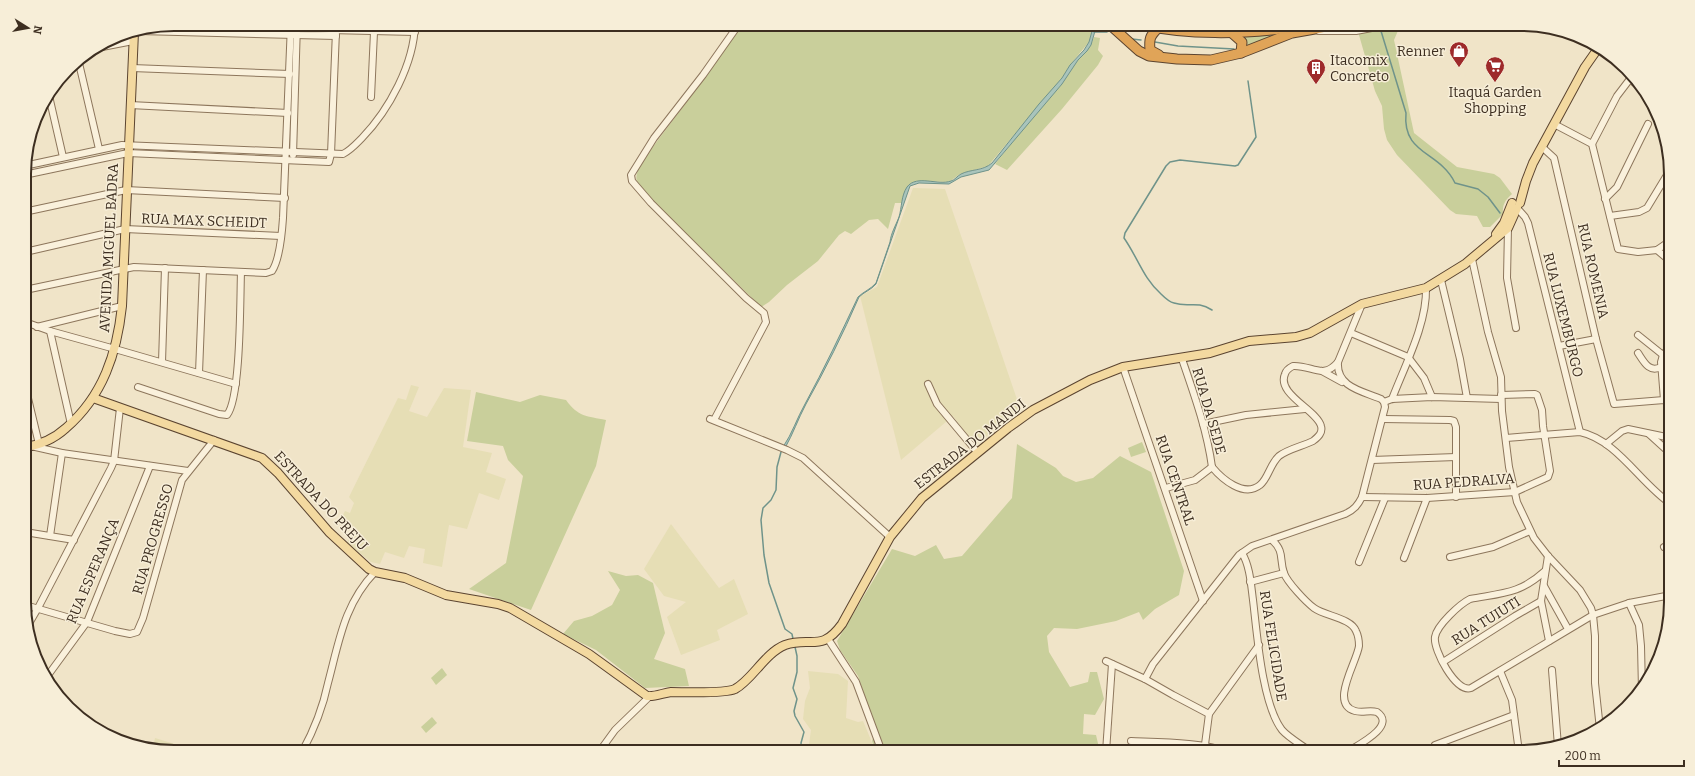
<svg xmlns="http://www.w3.org/2000/svg" width="1695" height="776" font-family="Bitter,serif">
<rect width="100%" height="100%" fill="#f0e4c8"/>
<g fill="#e6deb5">
<path d="M913,188L945,189L1020,408L975,446L953,416L901,460L860,296L877,287Z"/>
<path d="M411,385L419,387L409,411L427,417L444,388L471,390L463,447L492,453L486,472L506,479L499,500L479,493L467,529L449,525L442,567L423,563L425,549L409,546L404,558L385,552L380,564L371,562L347,543L354,529L340,521L345,511L350,513L354,503L349,497L398,398L406,400Z"/>
<path d="M671,524L719,588L734,579L748,614L717,630L720,640L681,655L667,617L686,602L664,596L644,569Z"/>
<path d="M808,671L838,674L848,681L846,718L858,722L863,721L876,752H808L811,730L803,719L805,701L810,688Z"/>
<path d="M155,738L168,742L203,752H174L153,748Z"/>
</g>
<g fill="#c9cf9b">
<path d="M742,24H1094L1089,42L1070,65L1062,78L988,166L960,174L949,182L917,181L910,184L904,193L902,203H895L888,229L878,219L869,220L851,234L845,231L839,235L818,261L787,285L769,302L761,307L638,186C634,177 638,169 643,160L712,68Z"/>
<path d="M1158,24H1302C1253,30 1206,29 1158,24Z"/>
<path d="M1395,26H1400L1394,40L1414,133L1457,167L1494,174L1500,178L1512,194C1505,200 1502,205 1503,214L1490,227H1483L1477,216L1456,214L1450,210L1397,155L1387,140L1384,129L1382,106L1375,91L1359,35V33L1383,30Z"/>
<path d="M1283,32L1246,46L1241,35Z"/>
<path d="M1094,37L1100,38L1098,50L1103,56L1098,65L1062,109L1007,170L995,164L1027,124L1062,84L1078,60L1091,45Z"/>
<path d="M476,392L520,402L540,395L566,400C578,417 587,416 606,420L596,466L531,610L469,589L506,563L523,476L508,460L503,446L467,441Z"/>
<path d="M1142,442L1146,452L1131,457L1128,448Z"/>
<path d="M1017,444L1056,468L1063,476L1076,482L1093,478L1120,456L1151,472L1184,571L1179,595L1155,609L1143,620L1139,612L1116,621L1077,629L1054,628L1047,636L1049,652L1070,687L1088,682L1090,672H1097L1104,699L1095,715L1084,714L1083,734L1096,735L1100,752H876L872,741L876,730L858,676L840,650L837,641L892,549L915,556L936,545L944,559L962,556L1012,498Z"/>
<path d="M608,571L626,576L638,575L653,583L665,633L654,659L685,669L689,686L645,688L596,650L563,634L574,621L592,616L612,605L620,590Z"/>
<path d="M442,668L447,675L436,685L431,678Z"/>
<path d="M432,717L437,723L426,733L421,727Z"/>
</g>
<path fill="#a9c4bc" stroke="#6f938a" d="M1094,24H1097L1091,45L1087,51L1078,60L1062,84L989,170L961,177L949,184L919,183L910,186L876,284C871,290 864,292 859,297C843,334 825,370 806,404C798,419 793,434 785,448L783,447C792,434 797,418 805,404C824,369 841,333 858,297C863,292 871,289 876,283L890,242C891,233 896,225 899,217C902,207 901,196 907,187C917,174 938,186 951,181C955,180 957,176 961,174C971,169 983,171 992,163L1039,104L1062,78L1070,65L1084,50L1089,42Z"/>
<g fill="none" stroke-linecap="round" stroke-linejoin="round">
<g stroke="#6f938a" stroke-width="1.5">
<path d="M1381,31L1406,113C1402,155 1440,151 1455,183L1478,189L1488,197L1500,213"/>
<path d="M1094,32H1107"/>
<path d="M1132,39L1141,40"/>
<path d="M1155,42L1178,46L1234,49"/>
<path d="M1212,310C1196,300 1189,308 1174,303C1169,302 1165,298 1161,294C1143,278 1138,258 1124,238L1125,233L1166,166L1170,162L1180,160L1235,166L1238,165L1256,137L1248,81"/>
<path d="M781,452L777,467L776,490L771,500L763,508L761,520L764,555L769,583L785,629L792,634L793,639"/>
<path d="M795,647L797,656V672L793,688L797,699L794,711L795,716L804,732L801,743L802,752"/>
</g>
<g stroke="#8d765c" stroke-width="8">
<g id="minor">
<path d="M165,26L415,32"/>
<path d="M139,31L336,36"/>
<path d="M1319,31H1356L1387,25"/>
<path d="M97,48L133,41"/>
<path d="M78,59L99,149"/>
<path d="M132,68L290,74"/>
<path d="M1630,79L1645,92"/>
<path d="M49,96L63,157"/>
<path d="M371,97L374,32"/>
<path d="M130,105L288,113"/>
<path d="M1554,124L1592,144L1618,249L1638,252L1657,250L1670,241"/>
<path d="M1592,144L1617,96L1633,75"/>
<path d="M1542,147L1554,158L1596,339L1614,404L1664,400L1670,403"/>
<path d="M293,155L297,24"/>
<path d="M24,166L122,145L343,154C351,150 356,144 362,138C389,110 414,64 415,24"/>
<path d="M24,175L128,153L329,162L331,154L336,31"/>
<path d="M1605,199L1617,187L1648,124"/>
<path d="M1517,208L1525,217L1528,223L1580,432"/>
<path d="M24,212L126,190L285,198"/>
<path d="M1610,216L1639,212L1647,208L1670,170"/>
<path d="M1508,228L1507,278L1516,328"/>
<path d="M1657,250L1670,261"/>
<path d="M25,252L125,229L281,236"/>
<path d="M1472,259L1488,332L1501,377L1502,411L1509,467L1517,502L1534,538L1548,556L1580,590L1591,608L1593,615L1595,636V683L1600,729"/>
<path d="M1441,280L1460,359L1467,398"/>
<path d="M25,290L134,267L266,273L272,271C280,259 282,233 283,218L291,24"/>
<path d="M25,322L50,331L115,349L236,384"/>
<path d="M37,327L122,306"/>
<path d="M50,331L71,424"/>
<path d="M1351,333L1408,357L1424,378L1432,397"/>
<path d="M1638,335L1663,355"/>
<path d="M1559,346L1596,339"/>
<path d="M1638,353C1644,362 1649,373 1661,367"/>
<path d="M1182,359C1194,394 1207,430 1212,467"/>
<path d="M162,362L165,268"/>
<path d="M1123,367L1203,601"/>
<path d="M1322,371L1342,382"/>
<path d="M199,373L203,270"/>
<path d="M928,384L937,404L978,453"/>
<path d="M25,386L39,444"/>
<path d="M138,387L219,414L227,415C241,398 240,299 241,272"/>
<path d="M1392,399C1405,365 1427,324 1426,288"/>
<path d="M1664,400L1661,362L1663,355L1670,347"/>
<path d="M1384,402L1392,399L1432,397L1501,399"/>
<path d="M710,419L787,450L803,458L890,537"/>
<path d="M1383,419L1450,420L1454,421L1456,427V497"/>
<path d="M714,420L766,322L764,313L746,298L651,203L632,181L631,175L654,138L703,75L739,24"/>
<path d="M1203,424L1246,415L1305,409"/>
<path d="M1649,434L1671,454"/>
<path d="M1506,438L1580,432C1617,440 1640,483 1671,504"/>
<path d="M1606,444L1622,431L1628,429L1671,438"/>
<path d="M31,446L62,453L188,471"/>
<path d="M1372,460L1456,457"/>
<path d="M1212,467C1222,479 1244,498 1260,485C1268,479 1270,464 1279,456C1288,449 1303,446 1313,441C1318,437 1323,433 1321,426C1317,410 1276,394 1285,374C1286,370 1289,368 1293,366C1312,365 1323,380 1338,362"/>
<path d="M1166,488L1195,480L1212,467"/>
<path d="M1362,497L1427,498L1515,492L1548,477L1550,471L1543,426L1542,410L1537,395L1535,394L1501,395"/>
<path d="M25,532L74,540"/>
<path d="M50,536L62,453"/>
<path d="M1272,540C1285,552 1279,559 1284,573C1287,582 1306,602 1314,608C1325,616 1351,618 1356,631C1358,635 1359,641 1359,646C1357,662 1329,704 1355,711C1362,713 1370,710 1377,712C1397,726 1358,745 1347,752"/>
<path d="M1664,547L1671,543"/>
<path d="M1242,553C1250,566 1251,585 1253,600C1257,633 1262,704 1282,730C1289,738 1302,745 1311,752"/>
<path d="M1548,556L1541,601L1549,641"/>
<path d="M1450,557L1493,547L1530,531"/>
<path d="M1404,558L1427,498"/>
<path d="M1359,562L1385,498"/>
<path d="M1545,571C1520,594 1502,593 1470,599C1460,604 1437,625 1435,637C1433,650 1456,693 1471,688L1593,615L1629,603L1671,595"/>
<path d="M1250,582L1284,573"/>
<path d="M1544,586L1568,629"/>
<path d="M1629,603L1639,625L1641,646L1642,690"/>
<path d="M25,605L115,631L130,634L137,632L143,618L182,480L214,440"/>
<path d="M27,627L38,608L111,468L114,461L120,408"/>
<path d="M828,639L856,682L882,752"/>
<path d="M1106,661L1145,679L1173,695L1209,714"/>
<path d="M1443,662L1515,616L1541,601"/>
<path d="M1552,670L1558,746"/>
<path d="M1500,671L1512,700L1519,752"/>
<path d="M46,678L87,622L150,466"/>
<path d="M1145,679L1153,664L1239,555L1252,546L1345,514C1354,510 1358,505 1362,497L1385,407L1384,402L1381,399C1362,391 1336,387 1338,362L1362,304"/>
<path d="M1131,741C1152,742 1209,742 1225,752"/>
<path d="M1435,745L1514,715"/>
<path d="M302,752C314,730 323,707 328,683C339,642 344,604 375,572"/>
<path d="M599,752L615,730L649,697"/>
<path d="M1106,752L1112,664"/>
<path d="M1204,752L1209,714L1259,645"/>
</g>
</g>
<g stroke="#5b4430" stroke-width="10">
<g id="major">
<path d="M1520,203L1526,181L1533,163L1585,67L1599,47"/>
<path d="M1496,234L1504,223L1512,203"/>
<path d="M93,398L262,458L278,473L329,532L369,569L375,572L405,578L446,595L498,604L510,608L589,654L647,696C655,697 663,693 671,692C685,692 724,694 735,689C752,680 765,653 785,645C811,636 821,653 842,624L890,537L922,498L1008,428L1033,410L1090,380L1123,367L1210,353L1249,341L1296,337L1310,333L1362,304L1426,288L1465,264L1508,228L1517,208"/>
<path d="M25,447C40,445 55,438 66,428C103,396 117,353 122,306L134,32"/>
</g>
</g>
<g stroke="#5b4430" stroke-width="11">
<g id="highway">
<path d="M1109,24L1139,51L1149,56L1177,59L1211,60L1241,53L1292,33L1343,24"/>
<path d="M1134,24C1191,35 1239,35 1296,27"/>
<path d="M1383,24L1387,25"/>
<path d="M1157,29C1150,36 1149,39 1150,50L1159,55"/>
<path d="M1233,34L1242,42L1241,53"/>
</g>
</g>
<use href="#minor" stroke="#faf1dc" stroke-width="6"/>
<use href="#major" stroke="#f3d9a0" stroke-width="8"/>
<use href="#highway" stroke="#e0a458" stroke-width="9"/>
</g>
<defs>
<g id="shop-pin" transform="scale(1)"><path d="M0 17L-7.5 6A9.5 9.5 0 1 1 7.5 6Z" fill="#9e2a2b" stroke="#f7eed8"/><path d="M-5-2.5h2.3a2.7 3.5 0 0 1 5.4 0H5L5.5 6h-11ZM-1.5-2.5h3a1.5 2.3 0 0 0-3 0Z" fill="#fff"/></g>
<g id="supermarket-pin" transform="scale(1)"><path d="M0 17L-7.5 6A9.5 9.5 0 1 1 7.5 6Z" fill="#9e2a2b" stroke="#f7eed8"/><path d="M-6-5.5h2.5l.6 2H6L4.5 2H-2.5L-4.4-4H-6ZM-1.5 3.2a1.3 1.3 0 1 0 .1 0ZM3 3.2a1.3 1.3 0 1 0 .1 0Z" fill="#fff"/></g>
<g id="building-pin" transform="scale(1)"><path d="M0 17L-7.5 6A9.5 9.5 0 1 1 7.5 6Z" fill="#9e2a2b" stroke="#f7eed8"/><path d="M-4-6H4V6H1V3H-1V6H-4ZM-2.5-4.3h1.7v1.8h-1.7ZM.8-4.3h1.7v1.8H.8ZM-2.5-1h1.7V.8h-1.7ZM.8-1h1.7V.8H.8Z" fill="#fff"/></g>
</defs>
<g fill-rule="evenodd">
<use href="#shop-pin" x="1459" y="51"/>
<use href="#supermarket-pin" x="1495" y="66"/>
<use href="#building-pin" x="1316" y="68"/>
</g>
<g text-anchor="middle" dominant-baseline="central" stroke-width="3" stroke-linejoin="round" paint-order="stroke">
<g font-size="14" fill="#3d2e20" stroke="#f7eed8" text-anchor="end">
<text x="1445" y="51">Renner</text>
<text x="1330" y="60" text-anchor="start">Itacomix<tspan x="1330" dy="16">Concreto</tspan></text>
<text x="1495" y="92" text-anchor="middle">Itaquá Garden<tspan x="1495" dy="16">Shopping</tspan></text>
</g>
<g font-size="14" fill="#3d2e20" stroke="#f7eed8">
<text transform="translate(204 221) rotate(2)">RUA MAX SCHEIDT</text>
<text transform="translate(109 248) rotate(-87)">AVENIDA MIGUEL BADRA</text>
<text transform="translate(1593 271) rotate(77)">RUA ROMENIA</text>
<text transform="translate(1563 315) rotate(76)">RUA LUXEMBURGO</text>
<text transform="translate(1209 411) rotate(74)">RUA DA SEDE</text>
<text transform="translate(970 444) rotate(-38)">ESTRADA DO MANDI</text>
<text transform="translate(1175 480) rotate(71)">RUA CENTRAL</text>
<text transform="translate(1464 482) rotate(-4)">RUA PEDRALVA</text>
<text transform="translate(321 501) rotate(47)">ESTRADA DO PREJU</text>
<text transform="translate(153 539) rotate(-74)">RUA PROGRESSO</text>
<text transform="translate(93 571) rotate(-67)">RUA ESPERANÇA</text>
<text transform="translate(1486 621) rotate(-32)">RUA TUIUTI</text>
<text transform="translate(1273 646) rotate(81)">RUA FELICIDADE</text>
</g>
</g>
<path d="M0 0H1695V776H0ZM174 31H1521A143 143 0 0 1 1664 174V602A143 143 0 0 1 1521 745H174A143 143 0 0 1 31 602V174A143 143 0 0 1 174 31Z" fill="#f7eed8" fill-rule="evenodd"/>
<path fill="none" stroke="#3d2e20" stroke-width="2" d="M174 31H1521A143 143 0 0 1 1664 174V602A143 143 0 0 1 1521 745H174A143 143 0 0 1 31 602V174A143 143 0 0 1 174 31Z"/>
<g transform="translate(28 28) rotate(101)" stroke="#f7eed8" stroke-width="3" paint-order="stroke">
<path d="M0-3L7 15L0 10L-7 15Z" fill="#3d2e20"/>
<text y="-6" font-size="11" font-weight="bold" text-anchor="middle" fill="#3d2e20">N</text>
</g>
<path d="M1559 760v6h125v-6" fill="none" stroke="#3d2e20" stroke-width="2"/>
<text x="1565" y="760" font-size="12" fill="#3d2e20" stroke="#f7eed8" stroke-width="3" paint-order="stroke">200 m</text>
</svg>
